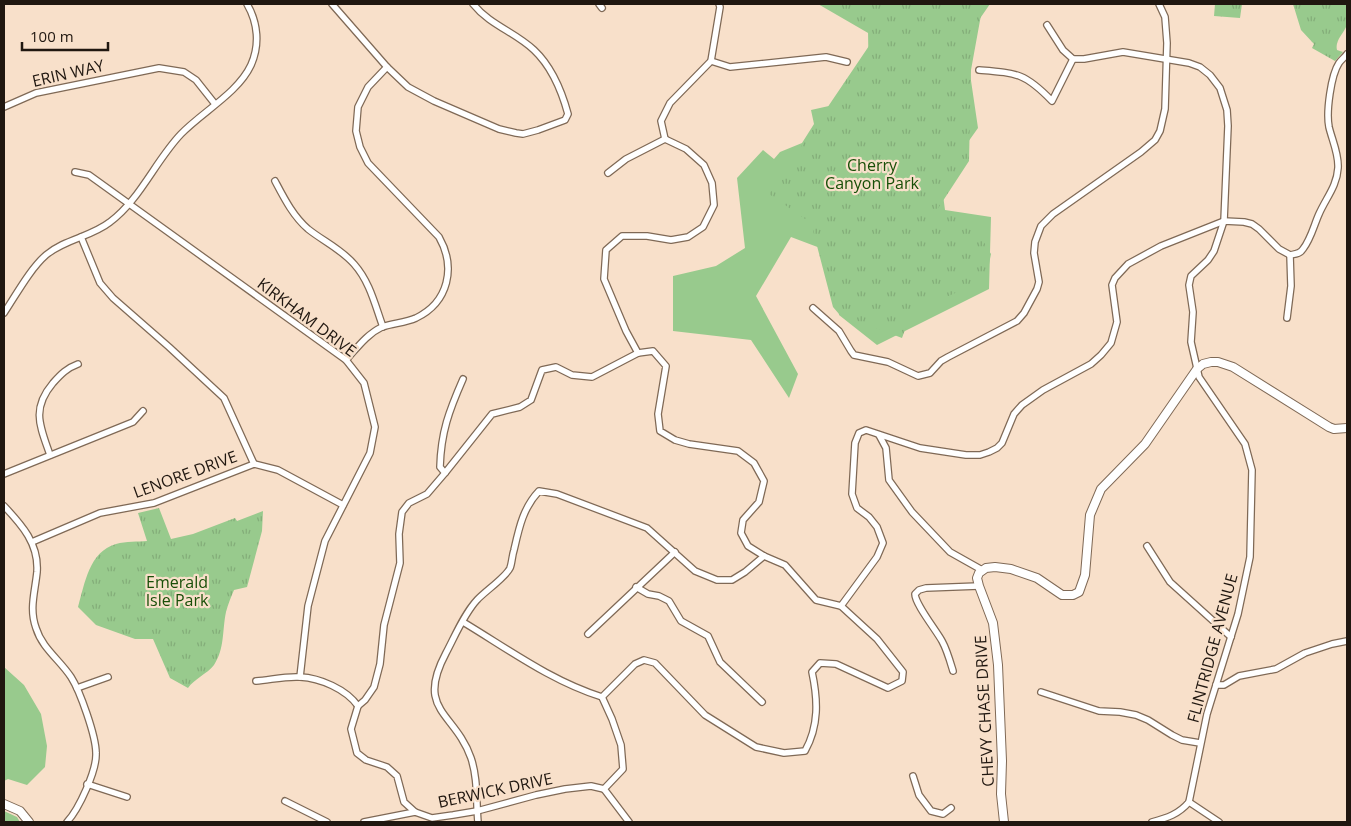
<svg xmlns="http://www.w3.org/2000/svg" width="1351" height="826" font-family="'Open Sans',sans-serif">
<defs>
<pattern id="park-tufts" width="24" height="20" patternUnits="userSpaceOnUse" patternTransform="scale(1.25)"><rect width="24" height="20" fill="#98ca8d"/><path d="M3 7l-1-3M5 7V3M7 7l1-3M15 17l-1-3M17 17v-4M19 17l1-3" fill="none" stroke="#83ad79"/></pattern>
</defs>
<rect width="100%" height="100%" fill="#f8e0ca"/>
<g fill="#98ca8d">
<path d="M835,4H990L965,40L978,128L941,180L945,210L991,217L989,289L877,345L839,315L836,254L791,237L756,296L798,374L789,398L751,340L673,331V276L716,266L745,248L737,178L763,150L774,159L780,152L802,143L814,124L811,110L869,97L868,30Z"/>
<path d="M4,667L24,685L41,714L47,746L45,767L27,785L8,779L4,781Z"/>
<path d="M4,811L17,817L20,822H4Z"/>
</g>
<g fill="url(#park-tufts)">
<path d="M818,4H983L971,70L969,161L937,210L967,214L991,254L986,279L911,313L902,338L839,314L833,307L811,223L769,194L875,37Z"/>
<path d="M1215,4H1242L1240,18L1214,16Z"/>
<path d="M1293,4H1347C1347,10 1349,18 1347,24C1345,33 1335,39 1337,50L1343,52L1335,61L1312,48L1314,44L1301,30Z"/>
<path d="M159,508L171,539L193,534L235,518L237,521L263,511L262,531L247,587L234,590C231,597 228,604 226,612C222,631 225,648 214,665C207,674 194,679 188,688L170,678L153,639H135L96,625L78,607C85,583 89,552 116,544C126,541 138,542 147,541L138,513Z"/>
</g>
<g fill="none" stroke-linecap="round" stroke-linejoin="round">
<g stroke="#7f6956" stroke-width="8">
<g id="minor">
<path d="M332,4L387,67L408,87L434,101L499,129L516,133L523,134L538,130L565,120L568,114C562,92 551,66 534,50C515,32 490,25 473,4"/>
<path d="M599,4L602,8"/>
<path d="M1047,25L1063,50L1073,59H1084L1123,52L1189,63L1200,67L1210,75L1220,88L1227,110L1228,126L1224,221L1214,251L1208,260L1191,276L1189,285L1193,312L1191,342L1199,377L1245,444L1252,470L1250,557L1238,614L1207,714L1189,802C1179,814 1167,818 1152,822"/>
<path d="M711,61L730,67L826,57L847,62"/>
<path d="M979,70C1017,73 1025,73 1052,101L1073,59"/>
<path d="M4,107L36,93L159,68L184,72L196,80L215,104"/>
<path d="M665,139L661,121L670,103L711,61L720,7L719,4"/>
<path d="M75,172L89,175L346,360L364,383L375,427L370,453L325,541L308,606L300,677"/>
<path d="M608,173L626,159L665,139"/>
<path d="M275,181C284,198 293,216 308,229C323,241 341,249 354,264C370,282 375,305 383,327"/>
<path d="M81,237L100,283L113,298L169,347L224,398L254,464"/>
<path d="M813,308L839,331L851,351L854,355L888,362L918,376L930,373L941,361L948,357L1017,321L1024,313L1037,289L1039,282L1034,253L1035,242L1041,226L1053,214L1141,152L1155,140L1160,131L1165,109L1167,43L1165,17L1159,4"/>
<path d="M4,313C16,295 30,269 46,255C65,239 91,237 110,222C139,201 156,160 181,134C202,112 238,93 251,65C260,45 258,23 247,4"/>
<path d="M1287,318L1291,286L1290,255"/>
<path d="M638,353L626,331L604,279L606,250L622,236H647L671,240L688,237L703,227L714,205L712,183L704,165L686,149L665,139"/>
<path d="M346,360C357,348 367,334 382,327C393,323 405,323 416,318C449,302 456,267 439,237L368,163L360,147L356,131L358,107L368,87L387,67"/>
<path d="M879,435L886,448L889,480L912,512L950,552L982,570"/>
<path d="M50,455C40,426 31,409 53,383C61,374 67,368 78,364"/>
<path d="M445,473L440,467C441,432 449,411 463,379"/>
<path d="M4,474L133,422L143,411"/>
<path d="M4,506C22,525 39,544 37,572C35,592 29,609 36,628C42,648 60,660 71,677C80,691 96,736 96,753C97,770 79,809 67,822"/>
<path d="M32,542L100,513L154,503L254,464L278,470L343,505"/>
<path d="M1147,546L1170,582L1231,637"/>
<path d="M636,587L648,594L659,596L669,601L681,621L708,636L720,662L762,702"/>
<path d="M841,606L877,557L883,543L877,527L869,517L857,508L852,494L855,443L859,433L866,430L920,448L966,455H980L989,452L997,448L1002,443L1014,414L1022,405L1043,390L1091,364L1101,355L1111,343L1117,322L1112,285L1115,278L1128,264L1161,246L1224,221L1244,222L1252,224L1259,229L1279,249L1290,255C1295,254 1300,254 1303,249C1311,239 1314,225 1319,214C1326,198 1337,186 1338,168C1339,154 1332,140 1329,127C1326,112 1331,75 1339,63C1341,60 1345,57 1347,54"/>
<path d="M588,634L675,552"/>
<path d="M953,671C950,661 947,650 942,641C936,630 915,604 915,594L919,590L926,588L979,586"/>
<path d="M256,681C270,680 285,676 300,677C320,678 346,689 358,706"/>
<path d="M1216,685H1224L1239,676L1276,669L1305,653L1332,644L1347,641"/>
<path d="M77,688L108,677"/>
<path d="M1041,692L1099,711L1120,712L1136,715L1148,720L1172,735L1182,740L1200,743"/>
<path d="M602,697L612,719L621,745L623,769L604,789L629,822"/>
<path d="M913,776L919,795L931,811L943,814L951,808"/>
<path d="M87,784L127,797"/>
<path d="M285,801L327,822"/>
<path d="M1189,802L1219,822"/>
<path d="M415,812L404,802L397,776L387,767L366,760L357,753L351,729L358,706L365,700L374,687L380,664L384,625L400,563L399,534L402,512L409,503L427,494L445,473L492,414L520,407L531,400L542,370L556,367L572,375L592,377L638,353L653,351L666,366L658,414L660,431L675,440L689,444L738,451L754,463L764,481L759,502L743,520L741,533L748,546L764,556L785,565L816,600L841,606L877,639L903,672L902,681L888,688L836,664L820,663L812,672C818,700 819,726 805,751L784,753L756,747L705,715L655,663L644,660L635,664L602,697C551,681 508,649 463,622"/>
<path d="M364,822L415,812L432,818L453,815L477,811L536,795L565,789L591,786L604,789"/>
<path d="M478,822C476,801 478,779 471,758C455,712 415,711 446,653C455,636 464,614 477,600C484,592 506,577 510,568C512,563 512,556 514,550C519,528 523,508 539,491L557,494L647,528L695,571L717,580H732L745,572L764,556"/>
</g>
</g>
<g stroke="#7f6956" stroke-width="10">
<g id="major">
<path d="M4,804L20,811L29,822"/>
<path d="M1004,822L1001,794L1002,761L998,665L993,623L979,586L977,578L979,573L986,568L995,567L1011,569L1037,578L1062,595H1073L1079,592L1085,575L1090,515L1101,489L1145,444L1197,369L1203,364L1211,362H1218L1233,367L1329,427L1334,429L1347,428"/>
</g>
</g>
<use href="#minor" stroke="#fff" stroke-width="5.5"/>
<use href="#major" stroke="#fff" stroke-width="8"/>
</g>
<g text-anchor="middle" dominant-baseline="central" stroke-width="4.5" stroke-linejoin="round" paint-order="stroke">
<g font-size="16" fill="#201710" stroke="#f8e0ca">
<text transform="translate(68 73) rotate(-13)">ERIN WAY</text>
<text transform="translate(307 317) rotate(37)">KIRKHAM DRIVE</text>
<text transform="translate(185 474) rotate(-20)">LENORE DRIVE</text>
<text transform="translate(1212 648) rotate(-75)">FLINTRIDGE AVENUE</text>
<text transform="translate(984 711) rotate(-93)">CHEVY CHASE DRIVE</text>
<text transform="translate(495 790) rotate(-12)">BERWICK DRIVE</text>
</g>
<g font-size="16" fill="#184f08" stroke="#f8e0ca">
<text x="872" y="165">Cherry<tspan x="872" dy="18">Canyon Park</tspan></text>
<text x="177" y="582">Emerald<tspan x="177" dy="18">Isle Park</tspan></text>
</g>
</g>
<rect width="1351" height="826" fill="none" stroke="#201710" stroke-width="10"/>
<path d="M22 42v8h86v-8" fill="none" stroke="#201710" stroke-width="2.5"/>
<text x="30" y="42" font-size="15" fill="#201710" stroke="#f8e0ca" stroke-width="4" paint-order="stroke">100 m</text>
</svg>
